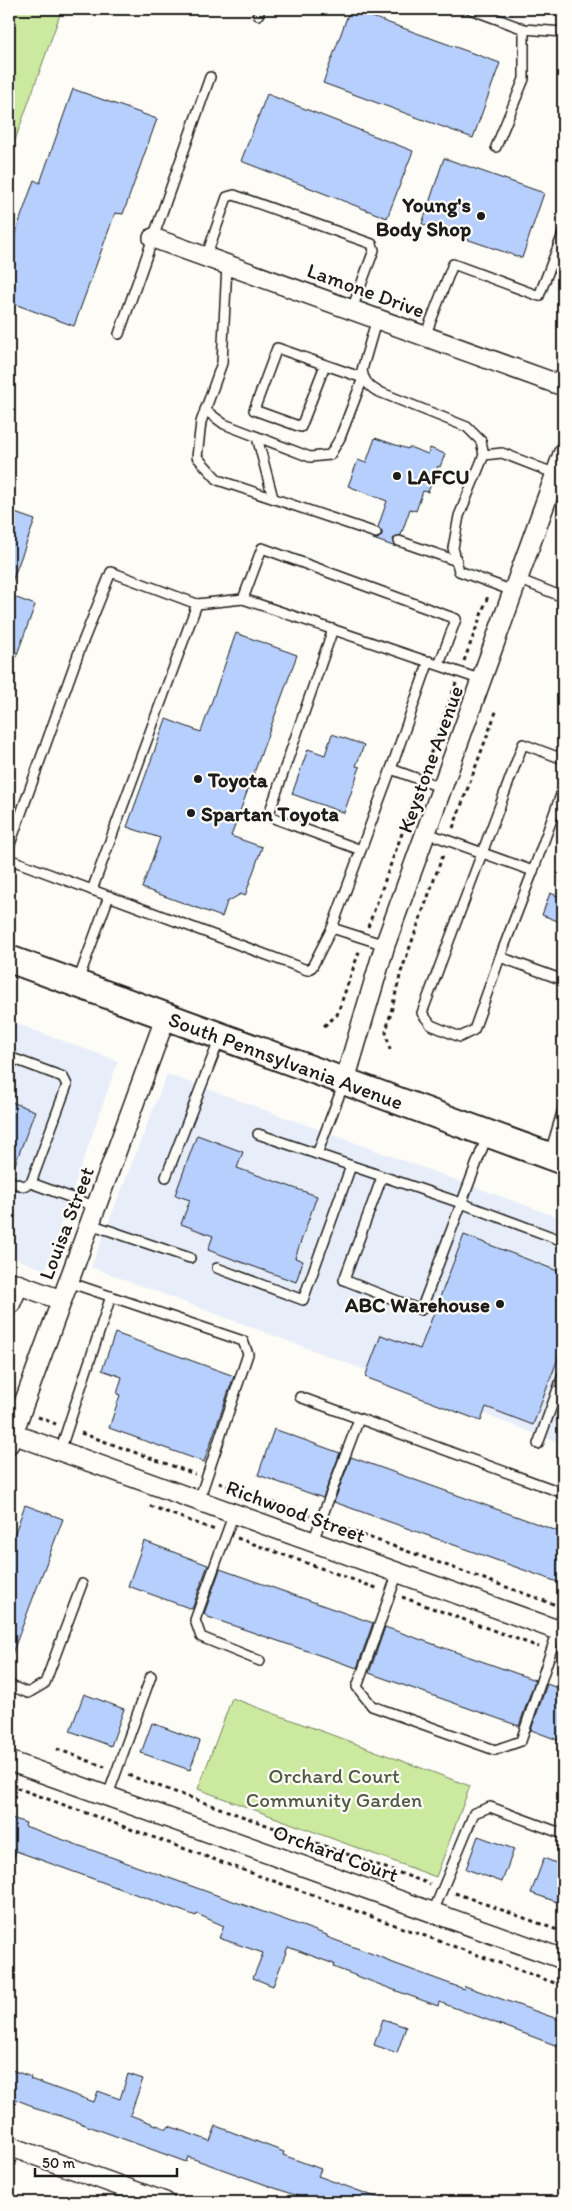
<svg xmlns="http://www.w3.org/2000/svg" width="572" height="2211" font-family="Itim,sans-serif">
<rect width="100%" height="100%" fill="#fdfcf7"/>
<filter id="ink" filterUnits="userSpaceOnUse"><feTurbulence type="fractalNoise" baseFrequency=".02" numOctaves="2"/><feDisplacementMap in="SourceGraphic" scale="10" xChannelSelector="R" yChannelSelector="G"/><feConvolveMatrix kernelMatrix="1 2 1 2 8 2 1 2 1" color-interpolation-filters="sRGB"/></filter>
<g filter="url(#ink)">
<g fill="#e8eef9">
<path d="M9,1021L118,1061L45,1270L9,1256Z"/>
<path d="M167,1074L563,1219V1444L91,1267Z"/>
</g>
<g fill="#cce9a0" stroke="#74825e">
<path d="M9,9H62L9,157Z"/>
<path d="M232,1698L470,1786L436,1877L198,1789Z"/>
</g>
<g fill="#b6cffd" stroke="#1c1c1c">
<path d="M350,9L500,63L473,138L323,83Z"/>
<path d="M73,89L157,119L123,214L115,213L74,326L9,302V251L34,180L40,183Z"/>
<path d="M267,94L413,151L387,218L241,161Z"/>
<path d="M444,158L544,193L522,258L422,224Z"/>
<path d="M375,438L408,449L409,447L428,454L430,448L445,454L440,467L438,466L428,492L423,491L416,511L410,509L401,535L393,539L396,547L373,539H378L382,535V531L378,527L387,501L348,486L358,460L366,463Z"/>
<path d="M9,511L35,520L10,587H9Z"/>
<path d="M9,595L35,605L11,671H9Z"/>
<path d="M236,633L297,655L231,836L262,847L245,896L241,894L227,902L222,917L142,888L160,838L127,827L166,719L201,732Z"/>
<path d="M332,734L364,745L356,766L360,767L344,813L292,794L308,749L325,755Z"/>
<path d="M550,893L563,898V923L542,915Z"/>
<path d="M9,1101L35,1111L11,1175H9Z"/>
<path d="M197,1135L243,1152L237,1168L317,1196L295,1258L303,1261L296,1282L208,1250L213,1236L181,1224L190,1200L175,1195Z"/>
<path d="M464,1235L563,1273V1345L533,1425L486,1407L481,1421L365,1377L381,1335L420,1349Z"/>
<path d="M115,1333L234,1376L204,1462L109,1428L120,1395L117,1394L122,1377L102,1370Z"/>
<path d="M274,1429L340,1453L323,1498L258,1475Z"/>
<path d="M351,1457L563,1533V1584L334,1502Z"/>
<path d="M25,1505L63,1519L10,1659L9,1549Z"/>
<path d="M144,1541L208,1565L192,1609L128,1586Z"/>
<path d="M220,1569L373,1623L357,1668L208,1617L204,1614Z"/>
<path d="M385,1627L535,1680L519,1726L369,1673Z"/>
<path d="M547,1684L563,1690V1742L531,1730Z"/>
<path d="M84,1694L124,1709L111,1746L70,1731Z"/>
<path d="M152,1723L200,1741L190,1770L141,1753Z"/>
<path d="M9,1817L26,1823L25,1826L327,1935V1937L386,1959L385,1960L464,1989L465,1986L563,2021V2048L439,2002L438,2006L394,1990L333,1967L334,1964L288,1947L273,1986L253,1978L263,1953L219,1938L224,1926L197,1914L196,1916L16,1851L11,1865H9Z"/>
<path d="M478,1836L514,1849L502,1882L466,1869Z"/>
<path d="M544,1858L563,1866V1904L531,1893Z"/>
<path d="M383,2019L406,2027L397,2053L374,2045Z"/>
<path d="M9,2069L31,2077L30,2079L94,2102L98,2091L120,2099L128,2074L143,2079L130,2115L167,2129L169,2126L210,2141L216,2126L284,2152L283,2155L321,2169L318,2176L384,2200L383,2202H314L188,2157L186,2162L61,2116L33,2108V2106L9,2097Z"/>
</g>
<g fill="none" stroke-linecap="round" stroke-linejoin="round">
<g stroke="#1c1c1c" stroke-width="12">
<g id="lane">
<path d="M470,9L524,29L563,32"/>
<path d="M258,15L260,9"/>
<path d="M496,147L524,79V29"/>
<path d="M206,257L227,197L234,195L372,244L374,250L352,309"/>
<path d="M227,265L222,363L201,422L197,457L218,480L376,533"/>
<path d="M377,318L362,370C363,380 368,386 377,391L467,427L481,441L484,455"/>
<path d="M119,334L210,77"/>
<path d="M425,336L453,264L539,296L563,234"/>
<path d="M325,365L301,427L254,410L277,348L363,378"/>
<path d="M205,410L224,424L310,457L330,455L340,438L363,378"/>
<path d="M257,437L273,498"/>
<path d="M399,541L457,561"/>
<path d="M518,579L563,597"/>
<path d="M513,591L459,571L453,548L459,516L484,455L502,453L556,474"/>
<path d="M243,599L262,548L456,619L439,665"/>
<path d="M333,629L270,811L271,817L361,850"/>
<path d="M391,769L443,788"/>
<path d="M427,833L533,871L500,957L563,980"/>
<path d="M9,847L80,649L111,572L197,604L243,599L482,680"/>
<path d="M9,859L307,970L312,967L332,928L385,945"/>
<path d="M533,871L563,789"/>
<path d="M92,890L197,604"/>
<path d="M332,928L391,769L429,661"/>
<path d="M500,957L474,1030L460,1037L431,1025L422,1013L523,744L563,759"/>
<path d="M78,981L109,896"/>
<path d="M9,1057L63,1077L67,1085L31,1183L97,1207"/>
<path d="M258,1134L461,1203L563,1241"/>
<path d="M550,1153L563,1109"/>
<path d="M317,1154L344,1083"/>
<path d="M166,1177L220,1038"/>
<path d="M382,1177L344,1280L421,1310L487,1136"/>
<path d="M9,1181L23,1186L31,1183"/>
<path d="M90,1224L190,1258"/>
<path d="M217,1268L303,1300L351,1166"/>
<path d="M68,1282L243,1341L248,1354L199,1500"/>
<path d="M9,1307L13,1308L15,1306L23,1287"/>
<path d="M300,1397L563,1493"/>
<path d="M538,1444L563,1375"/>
<path d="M60,1451L111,1296"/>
<path d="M234,1513L195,1620L201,1637L260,1661"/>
<path d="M313,1541L359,1419"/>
<path d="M398,1572L357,1687L372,1706L495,1750L521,1741L563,1615"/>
<path d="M9,1685L28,1693L45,1683L82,1584"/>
<path d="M108,1795L151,1676"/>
<path d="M433,1912L474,1813L490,1807L563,1834"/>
</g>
</g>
<g stroke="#1c1c1c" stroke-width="22">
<g id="street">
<path d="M153,238L563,386"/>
<path d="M345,1080L385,945L563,454"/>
<path d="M9,1281L61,1300"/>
<path d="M13,1434L563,1632"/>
<path d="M9,1444L166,1016"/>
<path d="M9,1761L563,1959"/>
<path d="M9,2146L165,2202"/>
</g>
</g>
<g stroke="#1c1c1c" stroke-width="30">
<g id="secondary">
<path id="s1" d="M9,959L563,1161"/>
</g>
</g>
<g stroke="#1c1c1c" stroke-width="3" stroke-dasharray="4 4" stroke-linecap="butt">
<path d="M464,661L488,596"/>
<path d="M425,769L456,683"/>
<path d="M453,828L497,709"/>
<path d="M368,927L417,792"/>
<path d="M324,1026L337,1015L360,949"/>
<path d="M390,1050L386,1032L401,972L444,852"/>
<path d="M38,1417L56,1424"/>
<path d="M81,1433L195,1474"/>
<path d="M219,1483L310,1516"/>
<path d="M150,1506L215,1530"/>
<path d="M332,1524L556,1605"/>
<path d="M237,1538L379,1589"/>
<path d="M402,1597L539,1647"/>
<path d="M57,1749L105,1767"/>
<path d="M128,1775L430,1884"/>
<path d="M9,1785L563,1986"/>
<path d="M455,1893L563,1932"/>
</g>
<use href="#lane" stroke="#fdfcf7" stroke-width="9"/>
<use href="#street" stroke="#fdfcf7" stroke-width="19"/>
<use href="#secondary" stroke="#fdfcf7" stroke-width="26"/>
</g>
</g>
<g fill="#1c1c1c" stroke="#fdfcf7" stroke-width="2">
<circle cx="481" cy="216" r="5"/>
<circle cx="397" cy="476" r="5"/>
<circle cx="198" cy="779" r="5"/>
<circle cx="191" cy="813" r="5"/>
<circle cx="500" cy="1304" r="5"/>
</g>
<g text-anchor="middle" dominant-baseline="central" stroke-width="4.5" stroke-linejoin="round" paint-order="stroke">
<g font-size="21" font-weight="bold" fill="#1c1c1c" stroke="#fdfcf7" text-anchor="start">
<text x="471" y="204" text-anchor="end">Young's<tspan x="471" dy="24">Body Shop</tspan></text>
<text x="407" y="476">LAFCU</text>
<text x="208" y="779">Toyota</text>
<text x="201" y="813">Spartan Toyota</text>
<text x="490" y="1304" text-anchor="end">ABC Warehouse</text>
</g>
<g font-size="21" fill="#1c1c1c" stroke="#fdfcf7">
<text transform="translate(366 290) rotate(20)">Lamone Drive</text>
<text transform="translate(430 759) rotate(-70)">Keystone Avenue</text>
<text stroke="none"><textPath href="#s1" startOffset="295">South Pennsylvania Avenue</textPath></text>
<text transform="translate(66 1223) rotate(-69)">Louisa Street</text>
<text transform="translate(296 1511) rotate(20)">Richwood Street</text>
<text transform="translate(336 1853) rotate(20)">Orchard Court</text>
</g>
<g font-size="21" fill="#515a44" stroke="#fdfcf7">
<text x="334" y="1775">Orchard Court<tspan x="334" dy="24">Community Garden</tspan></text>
</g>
</g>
<rect width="572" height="2211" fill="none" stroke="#fdfcf7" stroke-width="30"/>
<rect x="15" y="15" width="542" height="2181" fill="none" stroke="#1c1c1c" stroke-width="2" filter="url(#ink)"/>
<path d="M35 2168v8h142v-8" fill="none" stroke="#1c1c1c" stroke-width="2.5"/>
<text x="42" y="2168" font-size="15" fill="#1c1c1c" stroke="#fdfcf7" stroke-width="4" paint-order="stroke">50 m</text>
</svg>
